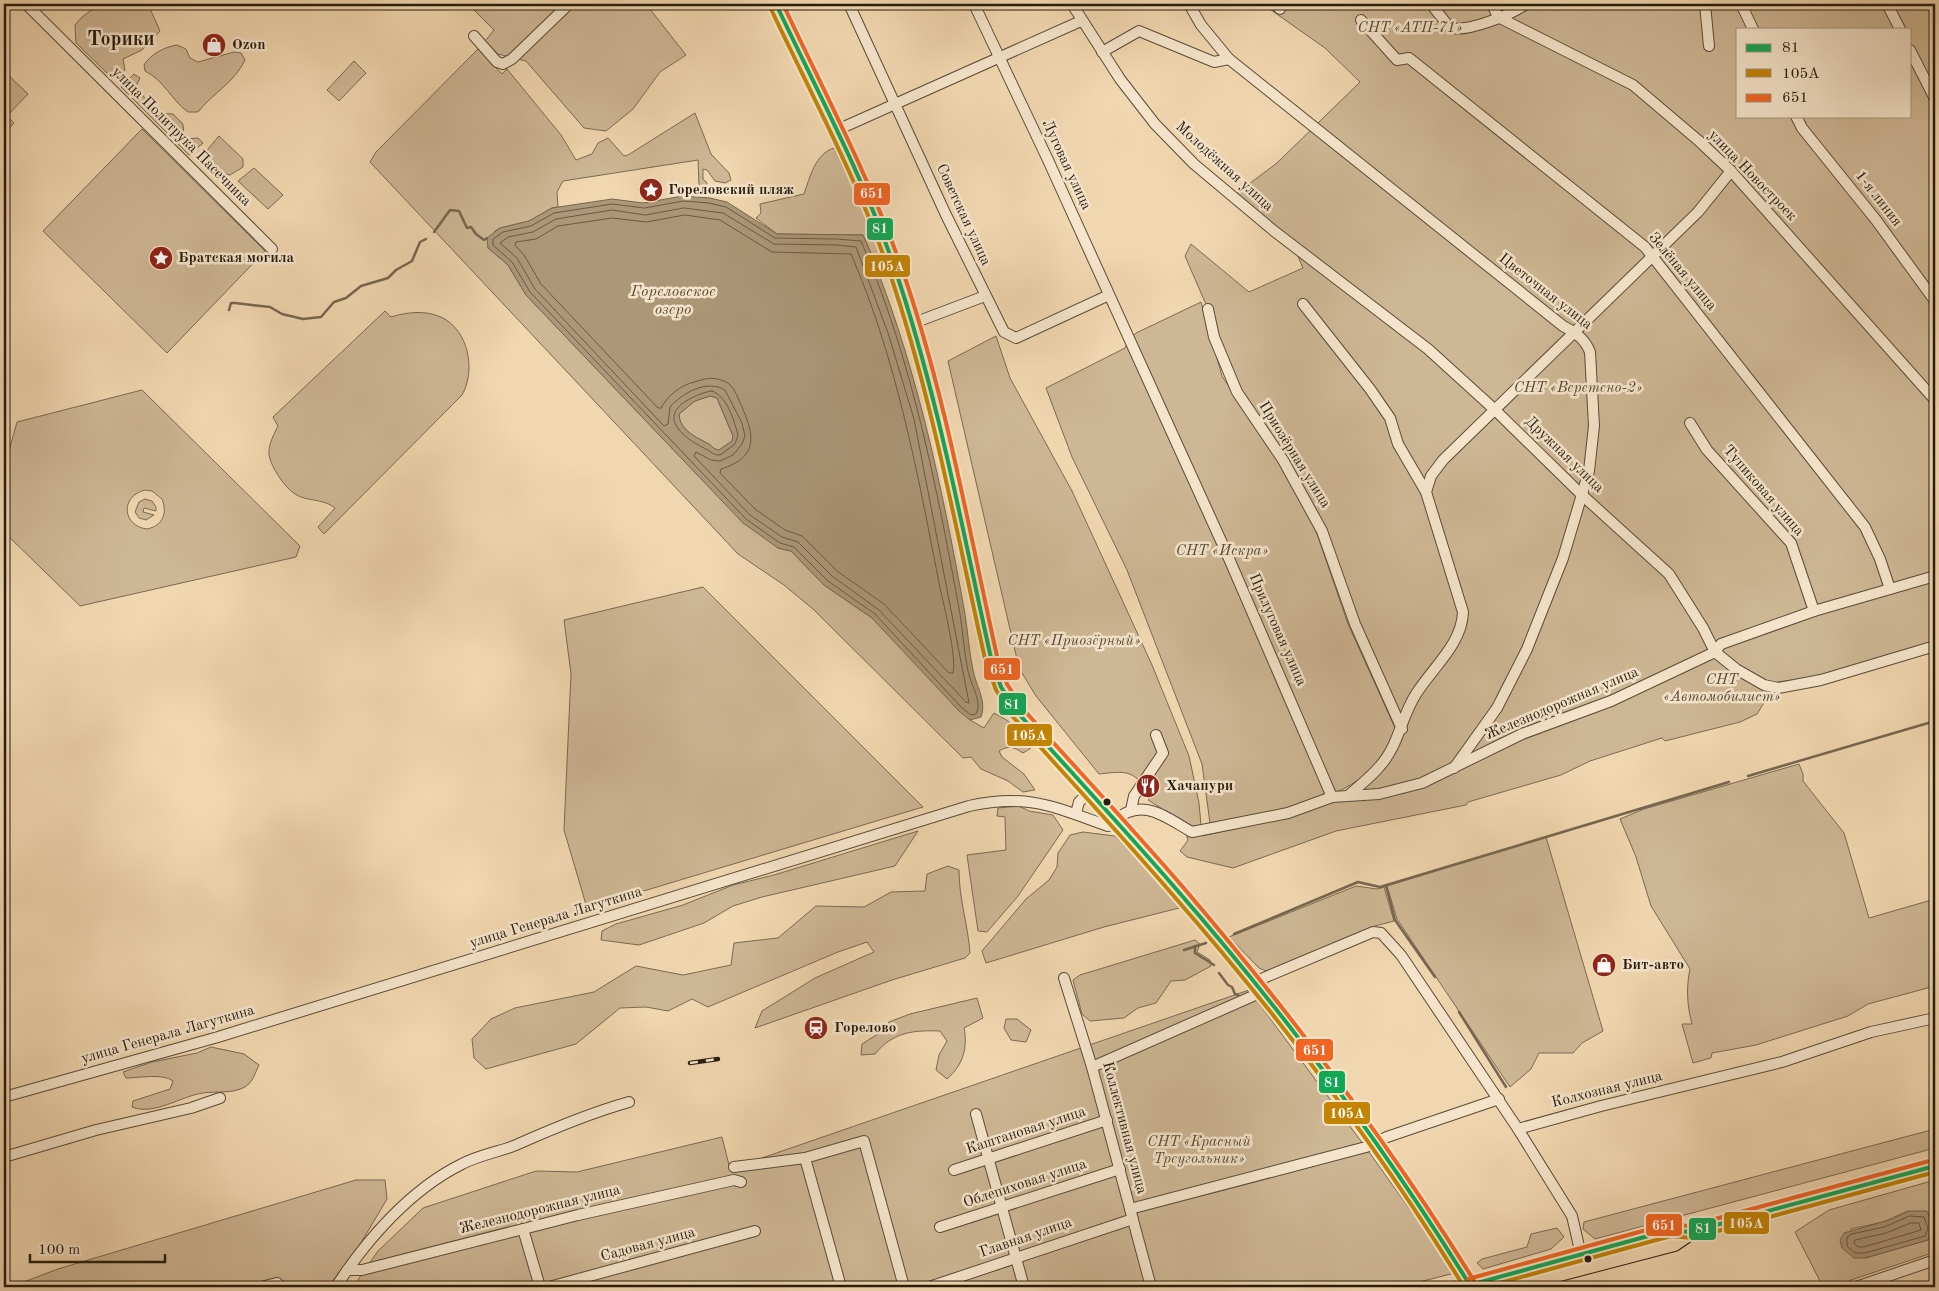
<svg xmlns="http://www.w3.org/2000/svg" width="1939" height="1291" font-family="'Old Standard TT',serif">
<rect width="100%" height="100%" fill="#f1d7b0"/>
<filter id="stains"><feTurbulence type="fractalNoise" baseFrequency=".004" numOctaves="4"/><feColorMatrix values="0 0 0 0 .2 0 0 0 0 .09 0 0 0 0 .02 0 0 0 .5 -.17"/></filter>
<radialGradient id="worn" r=".72"><stop offset=".6" stop-color="#630" stop-opacity="0"/><stop offset="1" stop-color="#630" stop-opacity=".3"/></radialGradient>
<g fill="#ceb795" stroke="#7a6a52" fill-rule="evenodd">
<path d="M100,4H148L160,31L142,50L123,59L125,70L119,76L109,75L76,43L75,25L82,17Z"/>
<path d="M468,4H646L686,55L660,72L633,109L606,131L584,128L526,61L498,54L485,41L494,30Z"/>
<path d="M1266,4H1935V576L1807,617L1935,581V641L1814,677L1777,682L1757,714L1740,722L1665,741L1662,738L1590,761L1561,775L1468,802L1466,805L1336,831L1233,868L1187,857L1180,851L1188,840L1182,821L1148,800L1153,795C1131,772 1133,770 1099,774L1036,696L1019,668L948,361L996,336L1010,378L1072,491L1152,665L1189,756L1199,803L1202,836L1294,816L1338,800L1409,791L1449,776L1453,769L1422,783L1349,795L1380,766L1402,728L1322,531L1237,392L1208,309L1185,256L1191,244L1249,292L1303,268L1290,238L1237,193L1277,163L1360,82L1325,48L1271,10ZM1738,29H1910V116H1738Z"/>
<path d="M177,45L186,49L190,58L198,62L234,52L241,53L245,60C235,82 213,93 198,112H188C171,100 165,81 145,71L144,65C151,54 164,47 177,45Z"/>
<path d="M478,49L502,74L507,69L561,135L576,160L592,154L598,143L608,138L624,156L628,155L695,113L711,154L729,173L731,180L725,183L715,181L707,170L703,169V179L707,183L705,187H701L699,184L698,160L563,181L557,192L558,207L552,208L529,221L500,228L495,231L488,248L508,265L526,295L709,487L778,548L791,551L824,585L872,618L970,720L984,728L994,713L1008,721L1031,748L1023,753C1014,747 1009,745 999,751L1002,757L1024,774L1035,790L1023,792L1008,781L981,769L971,757L963,758L813,609L784,585L738,554L370,162L376,152Z"/>
<path d="M354,61L366,73L339,101L327,90Z"/>
<path d="M6,73L28,94L7,116L14,123L4,134V76Z"/>
<path d="M134,74L140,78L134,90C148,93 145,108 156,113C160,115 168,113 173,114L183,124L184,139L198,138L203,143L189,155L121,87Z"/>
<path d="M142,129L265,251L167,353L43,231Z"/>
<path d="M219,136L243,159V167L230,175L221,173L203,155Z"/>
<path d="M834,148L871,225L887,271L878,269L863,235L777,234L756,218L761,213L760,204L804,194C810,177 815,154 834,148Z"/>
<path d="M254,168L283,195L268,209L238,181Z"/>
<path d="M1201,302L1222,376L1307,505L1348,624L1396,730C1391,740 1386,755 1378,763C1335,808 1267,812 1210,823L1202,764L1127,570L1072,457L1046,388L1125,348L1129,340L1136,333Z"/>
<path d="M385,311L391,317C407,312 425,310 441,317C469,330 476,371 462,395L324,534L318,527L335,508C323,498 307,502 295,494C285,488 271,467 269,455C268,445 274,434 278,426L273,417Z"/>
<path d="M142,390L300,546L296,557L80,606L4,532V469L17,422ZM145,490L152,491L162,499C168,514 162,526 147,529C122,526 120,496 145,490Z"/>
<path d="M710,396L717,398L733,436L732,441L719,450C713,449 713,447 709,444C697,438 679,430 679,414L695,401Z"/>
<path d="M145,499L152,501L156,507V511L144,508L143,512L154,515L146,520L139,518L135,512L139,502Z"/>
<path d="M703,587L923,807L587,908L564,830L571,674L564,620Z"/>
<path d="M1799,764L1803,774V781L1844,833L1869,918L1935,899V986L1868,1004L1848,1016L1756,1045L1712,1053L1711,1058L1693,1063L1682,1024H1692C1687,1005 1686,988 1690,969L1651,906L1636,857L1620,819L1644,809Z"/>
<path d="M1019,806L1029,811L1053,815L1063,830L1018,896L987,932L978,931L967,855L1006,850L1005,817L997,816L998,808Z"/>
<path d="M918,831L895,866L762,897L733,906L704,923L639,945L601,940L602,931L616,924L683,905L733,885L774,875Z"/>
<path d="M1083,832L1115,836L1183,907L1104,927L986,963L982,951L1026,899L1049,880L1057,867L1058,853L1070,835Z"/>
<path d="M1546,837L1603,1031L1582,1043L1573,1053H1539L1531,1069L1510,1087L1397,919L1387,886Z"/>
<path d="M948,866L959,870C959,899 968,925 970,953L965,958L892,980L755,1028L762,1011L815,978L874,952L867,942L838,952L708,1007L692,999L668,1011L646,1007L620,1008L576,1044L486,1069L474,1058L472,1039L491,1019L515,1008L594,992L636,966L683,975L731,965L734,943L778,938L816,906L864,907L891,892L925,891L927,874Z"/>
<path d="M1356,886L1377,889L1384,887L1394,921L1375,926L1266,971L1259,968L1229,937Z"/>
<path d="M1195,940L1200,944L1197,952L1210,960L1211,966L1185,980L1171,981L1156,1003L1138,1008L1124,1018L1090,1021L1082,1014L1073,980L1080,975Z"/>
<path d="M1249,990L1369,1152L1455,1273L1399,1287H353L378,1251L423,1208L536,1171L577,1172L722,1137L730,1169Z"/>
<path d="M977,998L983,1018L964,1028C968,1048 963,1065 947,1079L936,1070L939,1055L947,1041L940,1031C913,1030 893,1032 875,1054L861,1055L862,1044L878,1034L889,1022L910,1014Z"/>
<path d="M1006,1019H1017L1031,1030L1026,1042L1011,1040L1004,1028Z"/>
<path d="M211,1047L244,1054L259,1065C255,1073 253,1082 245,1087C232,1094 217,1091 203,1093C181,1096 154,1116 132,1107L133,1101L170,1089L173,1081C163,1073 139,1078 126,1078L123,1072L152,1062L197,1053Z"/>
<path d="M1935,1129V1148L1595,1239L1583,1229L1584,1222Z"/>
<path d="M356,1180H385L387,1199L359,1246L328,1287H10L58,1269Z"/>
<path d="M1935,1180V1252L1851,1280L1839,1287H1823L1795,1232L1829,1210ZM1908,1211L1928,1240L1865,1258L1851,1229L1883,1222Z"/>
<path d="M1557,1228L1564,1237L1551,1249L1483,1269L1477,1263L1482,1259L1527,1247L1531,1234Z"/>
</g>
<g fill="#ac9779" stroke="#76664f" fill-rule="evenodd">
<path d="M683,196L710,198L727,202L777,234L863,235C915,356 942,486 965,614C968,633 969,652 973,670C976,686 987,701 981,717L970,720L959,711L872,618L824,585L791,551L778,548L743,523L526,295L508,265L488,248L487,238L500,228L529,221L552,208L612,199L643,203ZM710,396L717,398L733,436L732,441L719,450C713,449 713,447 709,444C697,438 679,430 679,414L695,401Z"/>
<path d="M1908,1211H1927L1934,1228L1928,1240L1865,1258H1854L1842,1248L1840,1240L1844,1233L1893,1219Z"/>
</g>
<g fill="none" stroke-linecap="round" stroke-linejoin="round">
<g stroke="#695a44" stroke-width="1">
<path d="M684,201L709,203L726,207L775,238L837,239L861,241C912,359 937,488 960,614C963,633 964,652 968,671C970,683 983,702 976,714L971,715L962,708L875,614L828,581L794,547L780,543L746,519L530,292L512,262L493,245V239L503,232L531,226L554,213L612,204L644,208Z"/>
<path d="M684,208L723,213L774,244L837,245L856,247L888,333L914,419L969,703L966,702L879,610L832,576L798,542L782,537L750,515L694,456L696,452L711,460L720,461L733,455L742,444L745,436L742,423L725,390C707,379 682,393 670,407L668,424L664,426L535,289L517,258L500,243L508,237L533,232L556,219L612,210L645,215Z"/>
<path d="M685,215L720,220L772,252L851,254C897,360 918,475 940,588C944,605 957,659 953,673H949L884,604L837,571L802,536L785,530L755,509L720,473L721,469C760,457 754,434 741,405C737,396 734,385 724,381C712,376 705,379 694,382C680,386 668,395 661,408H658L541,284L524,255L515,245L516,242L536,239L558,226L612,218L646,222Z"/>
<path d="M712,391C727,396 734,420 738,435L735,444L720,455C713,455 711,452 706,449C687,440 657,419 686,401C693,397 703,392 712,391Z"/>
<path d="M1910,1216L1924,1217L1928,1228L1925,1236L1865,1253H1855L1847,1246V1237L1852,1234L1884,1227Z"/>
<path d="M1911,1223H1919L1921,1230L1864,1247H1858L1854,1243L1855,1240L1886,1233Z"/>
</g>
<g stroke="#76664f" stroke-width="2.5">
<path d="M434,232L450,210L459,211L467,228L471,227L476,234L484,240L487,238"/>
<path d="M229,310L231,303H235L270,307L282,314L303,319L321,317L334,302L346,298L361,286L388,278L396,270L412,261L420,242L426,239"/>
<path d="M1748,776L1935,721"/>
<path d="M1386,886L1395,920L1435,977"/>
<path d="M1234,934L1358,882L1380,887L1729,782"/>
<path d="M1195,946V953L1214,965"/>
<path d="M1184,950L1206,943"/>
<path d="M1219,973L1228,985L1232,987L1235,994L1238,995"/>
<path d="M1459,1012L1506,1087"/>
</g>
<g stroke="#594b37" stroke-width="12">
<g id="minor">
<path d="M26,4L272,249"/>
<path d="M849,4L946,215L1004,332L1016,338L1109,295"/>
<path d="M974,4L1048,160L1227,554L1332,797"/>
<path d="M1072,4L1120,79L1155,124L1194,164L1274,231L1428,349L1494,409L1582,495L1669,574L1703,628L1715,652L1736,669L1764,685L1778,688L1821,680L1935,646"/>
<path d="M1189,4L1201,25L1229,59L1563,326C1576,333 1585,339 1590,352L1594,426L1589,471L1563,558L1527,649L1497,708L1454,768"/>
<path d="M1275,4L1280,9"/>
<path d="M1431,4L1450,28C1469,32 1510,15 1526,4"/>
<path d="M1492,4L1498,17L1633,85L1699,141L1731,171L1935,400"/>
<path d="M1705,4L1709,46"/>
<path d="M1741,4L1753,29"/>
<path d="M1887,4L1900,29"/>
<path d="M1361,20L1397,60L1409,58L1645,247L1865,527L1880,559L1890,589"/>
<path d="M474,36L497,62L503,64L512,59L569,4"/>
<path d="M1910,50L1935,99"/>
<path d="M1102,52L1139,31L1214,62L1229,59"/>
<path d="M1796,116L1802,128L1876,220L1935,301"/>
<path d="M837,130L1081,21"/>
<path d="M1303,304L1370,389L1390,418L1398,444L1426,492L1463,612C1462,644 1433,667 1416,694C1401,717 1399,745 1380,766C1371,777 1359,786 1349,795"/>
<path d="M1208,309L1214,337L1237,392L1283,460L1322,531L1355,624L1402,729"/>
<path d="M911,324L985,296"/>
<path d="M1690,423L1707,450L1791,543L1814,611"/>
<path d="M1426,492L1431,476L1443,460L1698,212L1731,171"/>
<path d="M1131,810L1134,796L1163,753L1156,735"/>
<path d="M1076,813L1079,802L1088,793"/>
<path d="M1114,821C1142,796 1165,817 1192,832L1288,813L1332,797L1379,794L1422,783L1522,734L1611,701L1715,652L1721,644L1814,611L1935,576"/>
<path d="M1064,978L1092,1067L1151,1287"/>
<path d="M1254,982L1373,932L1381,933L1401,955L1518,1129L1601,1106L1782,1062L1871,1032L1935,1018"/>
<path d="M1092,1067L1262,992"/>
<path d="M4,1097L218,1037L969,806C1028,793 1054,807 1108,826L1116,823"/>
<path d="M976,1114L1024,1287"/>
<path d="M1518,1129L1572,1216L1581,1255"/>
<path d="M4,1157L96,1130L191,1108L220,1098"/>
<path d="M805,1158L841,1287"/>
<path d="M734,1167L805,1158L864,1141L904,1287"/>
<path d="M954,1170L1107,1120"/>
<path d="M1130,1209L1366,1147L1387,1137L1499,1099"/>
<path d="M940,1227L1120,1169"/>
<path d="M523,1229L540,1287"/>
<path d="M347,1270H362L578,1215L734,1180L741,1182"/>
<path d="M261,1287L277,1283L281,1287"/>
<path d="M336,1287C366,1240 411,1189 462,1164C479,1155 499,1152 516,1145C554,1128 590,1113 629,1102"/>
<path d="M549,1287L755,1231"/>
<path d="M929,1287L1133,1219"/>
<path d="M1856,1287L1935,1260"/>
</g>
</g>
<g stroke="#261c0f" stroke-width="16">
<path id="secondary" d="M776,4L867,198L895,269L931,389L991,658L1001,687L1018,713L1177,890L1254,982L1376,1143L1433,1225L1471,1287"/>
</g>
<g stroke="#261c0f" stroke-width="18">
<g id="trunk">
<path d="M1461,1287L1670,1230L1690,1232L1935,1166"/>
<path d="M1506,1287L1674,1243L1690,1232"/>
</g>
</g>
<use href="#minor" stroke="#f6e5cc" stroke-width="10"/>
<use href="#secondary" stroke="#f6e5cc" stroke-width="14"/>
<use href="#trunk" stroke="#f1d7b0" stroke-width="16"/>
<g stroke="#261c0f" stroke-width="4.5">
<path id="rail" d="M690,1063L718,1059"/>
</g>
<use href="#rail" stroke="#f6e5cc" stroke-width="2.5" stroke-dasharray="8" stroke-linecap="butt"/>
<g stroke="#f6e5cc" stroke-width="8">
<g id="bus-1">
<path d="M776,4C817,91 864,178 895,269C938,396 962,528 991,658L1001,687L1018,713C1071,772 1125,830 1177,890C1285,1014 1385,1147 1471,1287"/>
<path d="M1470,1285L1670,1230L1690,1232L1935,1166"/>
</g>
</g>
<g stroke="#f6e5cc" stroke-width="8">
<g id="bus-2">
<path d="M770,7C811,94 858,180 889,271C932,397 956,530 985,659L996,690L1013,717C1066,776 1120,834 1172,894C1278,1015 1380,1150 1464,1287"/>
<path d="M1485,1287L1671,1236L1692,1238L1935,1172"/>
</g>
</g>
<g stroke="#f6e5cc" stroke-width="8">
<g id="bus-3">
<path d="M783,4C823,90 869,176 901,266C945,392 968,526 997,656L1007,684L1023,709C1076,768 1130,826 1182,886C1289,1011 1390,1144 1476,1284"/>
<path d="M1468,1279L1668,1224L1689,1226L1933,1160"/>
</g>
</g>
<use href="#bus-1" stroke="#10a855" stroke-width="4"/>
<use href="#bus-2" stroke="#c38404" stroke-width="4"/>
<use href="#bus-3" stroke="#f26522" stroke-width="4"/>
</g>
<defs>
<g id="shop-disc" transform="scale(1.25)"><circle r="9.5" fill="#8f2418" stroke="#f6e5cc"/><path d="M-5-2.5h2.3a2.7 3.5 0 0 1 5.4 0H5L5.5 6h-11ZM-1.5-2.5h3a1.5 2.3 0 0 0-3 0Z" fill="#fff"/></g>
<g id="sight-disc" transform="scale(1.25)"><circle r="9.5" fill="#8f2418" stroke="#f6e5cc"/><path d="M0-6L1.8-2.2L6-1.7L2.9 1.2L3.7 5.4L0 3.3L-3.7 5.4L-2.9 1.2L-6-1.7L-1.8-2.2Z" fill="#fff"/></g>
<g id="restaurant-disc" transform="scale(1.25)"><circle r="9.5" fill="#8f2418" stroke="#f6e5cc"/><path d="M-5-6h1v4h1v-4h1v4h1v-4h1v5L-1.5 .5V6h-2V.5L-5-1ZM5-6V6H3V1.5H1.5Q1.5-4 5-6Z" fill="#fff"/></g>
<g id="station-disc" transform="scale(1.25)"><circle r="9.5" fill="#8f2418" stroke="#f6e5cc"/><path d="M-3-6H3Q5-6 5-4V2Q5 4 3 4L4.5 6H3L1.5 4h-3L-3 6H-4.5L-3 4Q-5 4-5 2V-4Q-5-6-3-6ZM-3.5-4v3h7v-3ZM-3.5 1v1.5H-2V1ZM2 1v1.5H3.5V1Z" fill="#fff"/></g>
</defs>
<g fill-rule="evenodd">
<use href="#shop-disc" x="214" y="45"/>
<use href="#sight-disc" x="651" y="190"/>
<use href="#sight-disc" x="161" y="258"/>
<use href="#restaurant-disc" x="1148" y="786"/>
<use href="#shop-disc" x="1604" y="965"/>
<use href="#station-disc" x="816" y="1028"/>
</g>
<g fill="#261c0f" stroke="#f6e5cc" stroke-width="2">
<circle cx="1107" cy="802" r="4.5"/>
<circle cx="1588" cy="1259" r="4.5"/>
</g>
<g text-anchor="middle" dominant-baseline="central" stroke-width="5" stroke-linejoin="round" paint-order="stroke">
<g font-size="15" font-style="italic" fill="#584a37" stroke="#f6e5cc">
<text x="1410" y="28">СНТ «АТП-71»</text>
<text x="1578" y="388">СНТ «Веретено-2»</text>
<text x="1222" y="551">СНТ «Искра»</text>
<text x="1074" y="641">СНТ «Приозёрный»</text>
<text x="1722" y="680">СНТ<tspan x="1722" dy="17">«Автомобилист»</tspan></text>
<text x="1199" y="1142">СНТ «Красный<tspan x="1199" dy="17">Треугольник»</tspan></text>
</g>
<g font-size="15" font-weight="bold" fill="#261c0f" stroke="#f6e5cc" text-anchor="start">
<text x="232" y="45">Ozon</text>
<text x="668" y="190">Гореловский пляж</text>
<text x="178" y="258">Братская могила</text>
<text x="1166" y="786">Хачапури</text>
<text x="1622" y="965">Бит-авто</text>
<text x="834" y="1028">Горелово</text>
</g>
<g font-size="15" fill="#261c0f" stroke="#f6e5cc">
<text transform="translate(181 137) rotate(45)">улица Политрука Пасечника</text>
<text transform="translate(1066 165) rotate(65)">Луговая улица</text>
<text transform="translate(1224 167) rotate(42)">Молодёжная улица</text>
<text transform="translate(1752 176) rotate(46)">улица Новостроек</text>
<text transform="translate(1878 199) rotate(52)">1-я линия</text>
<text transform="translate(963 215) rotate(65)">Советская улица</text>
<text transform="translate(1682 272) rotate(50)">Зелёная улица</text>
<text transform="translate(1545 292) rotate(38)">Цветочная улица</text>
<text transform="translate(1294 455) rotate(58)">Приозёрная улица</text>
<text transform="translate(1564 455) rotate(44)">Дружная улица</text>
<text transform="translate(1763 491) rotate(49)">Тупиковая улица</text>
<text transform="translate(1277 630) rotate(66)">Прилуговая улица</text>
<text transform="translate(1562 704) rotate(-23)">Железнодорожная улица</text>
<text transform="translate(556 918) rotate(-17)">улица Генерала Лагуткина</text>
<text transform="translate(168 1035) rotate(-16)">улица Генерала Лагуткина</text>
<text transform="translate(1607 1090) rotate(-14)">Колхозная улица</text>
<text transform="translate(1124 1128) rotate(75)">Коллективная улица</text>
<text transform="translate(1026 1131) rotate(-18)">Каштановая улица</text>
<text transform="translate(1025 1184) rotate(-18)">Облепиховая улица</text>
<text transform="translate(540 1210) rotate(-14)">Железнодорожная улица</text>
<text transform="translate(1026 1238) rotate(-19)">Главная улица</text>
<text transform="translate(648 1245) rotate(-15)">Садовая улица</text>
</g>
<g font-size="16" font-style="italic" fill="#5c4d39" stroke="#f6e5cc">
<text x="673" y="292">Гореловское<tspan x="673" dy="18">озеро</tspan></text>
</g>
<g font-size="20" font-weight="bold" fill="#261c0f" stroke="#f6e5cc">
<text x="121" y="40">Торики</text>
</g>
</g>
<g stroke="#f6e5cc" stroke-width="2">
<rect x="853" y="182" width="38" height="24" rx="5" fill="#f26522"/>
<rect x="866" y="217" width="28" height="24" rx="5" fill="#10a855"/>
<rect x="864" y="254" width="47" height="24" rx="5" fill="#c38404"/>
<rect x="983" y="657" width="38" height="24" rx="5" fill="#f26522"/>
<rect x="998" y="692" width="29" height="24" rx="5" fill="#10a855"/>
<rect x="1006" y="723" width="47" height="24" rx="5" fill="#c38404"/>
<rect x="1295" y="1038" width="39" height="24" rx="5" fill="#f26522"/>
<rect x="1318" y="1070" width="28" height="24" rx="5" fill="#10a855"/>
<rect x="1323" y="1101" width="48" height="24" rx="5" fill="#c38404"/>
<rect x="1723" y="1211" width="47" height="24" rx="5" fill="#c38404"/>
<rect x="1645" y="1213" width="38" height="24" rx="5" fill="#f26522"/>
<rect x="1688" y="1217" width="29" height="24" rx="5" fill="#10a855"/>
</g>
<g font-size="14" text-anchor="middle" font-weight="bold" fill="#fff">
<text x="872" y="198">651</text>
<text x="880" y="233">81</text>
<text x="887" y="271">105А</text>
<text x="1002" y="674">651</text>
<text x="1012" y="709">81</text>
<text x="1029" y="740">105А</text>
<text x="1315" y="1055">651</text>
<text x="1332" y="1087">81</text>
<text x="1347" y="1118">105А</text>
<text x="1746" y="1228">105А</text>
<text x="1664" y="1230">651</text>
<text x="1703" y="1233">81</text>
</g>
<rect width="1939" height="1291" fill="none" stroke="#f1d7b0" stroke-width="20"/>
<rect x="5" y="5" width="1929" height="1281" fill="none" stroke="#261c0f" stroke-width="2.5"/>
<rect x="10" y="10" width="1919" height="1271" fill="none" stroke="#261c0f"/>
<rect x="1736" y="28" width="175" height="90" fill="#f6e5cc" stroke="#a39580"/>
<rect x="1746" y="44" width="25" height="8" fill="#10a855" stroke="#a39580"/>
<text x="1782" y="52" font-size="15" fill="#261c0f">81</text>
<rect x="1746" y="69" width="25" height="8" fill="#c38404" stroke="#a39580"/>
<text x="1782" y="78" font-size="15" fill="#261c0f">105А</text>
<rect x="1746" y="94" width="25" height="8" fill="#f26522" stroke="#a39580"/>
<text x="1782" y="102" font-size="15" fill="#261c0f">651</text>
<path d="M30 1254v8h135v-8" fill="none" stroke="#261c0f" stroke-width="2.5"/>
<text x="38" y="1254" font-size="15" fill="#261c0f" stroke="#f6e5cc" stroke-width="4" paint-order="stroke">100 m</text>
<rect width="100%" height="100%" filter="url(#stains)"/>
<rect width="100%" height="100%" fill="url(#worn)"/>
</svg>
